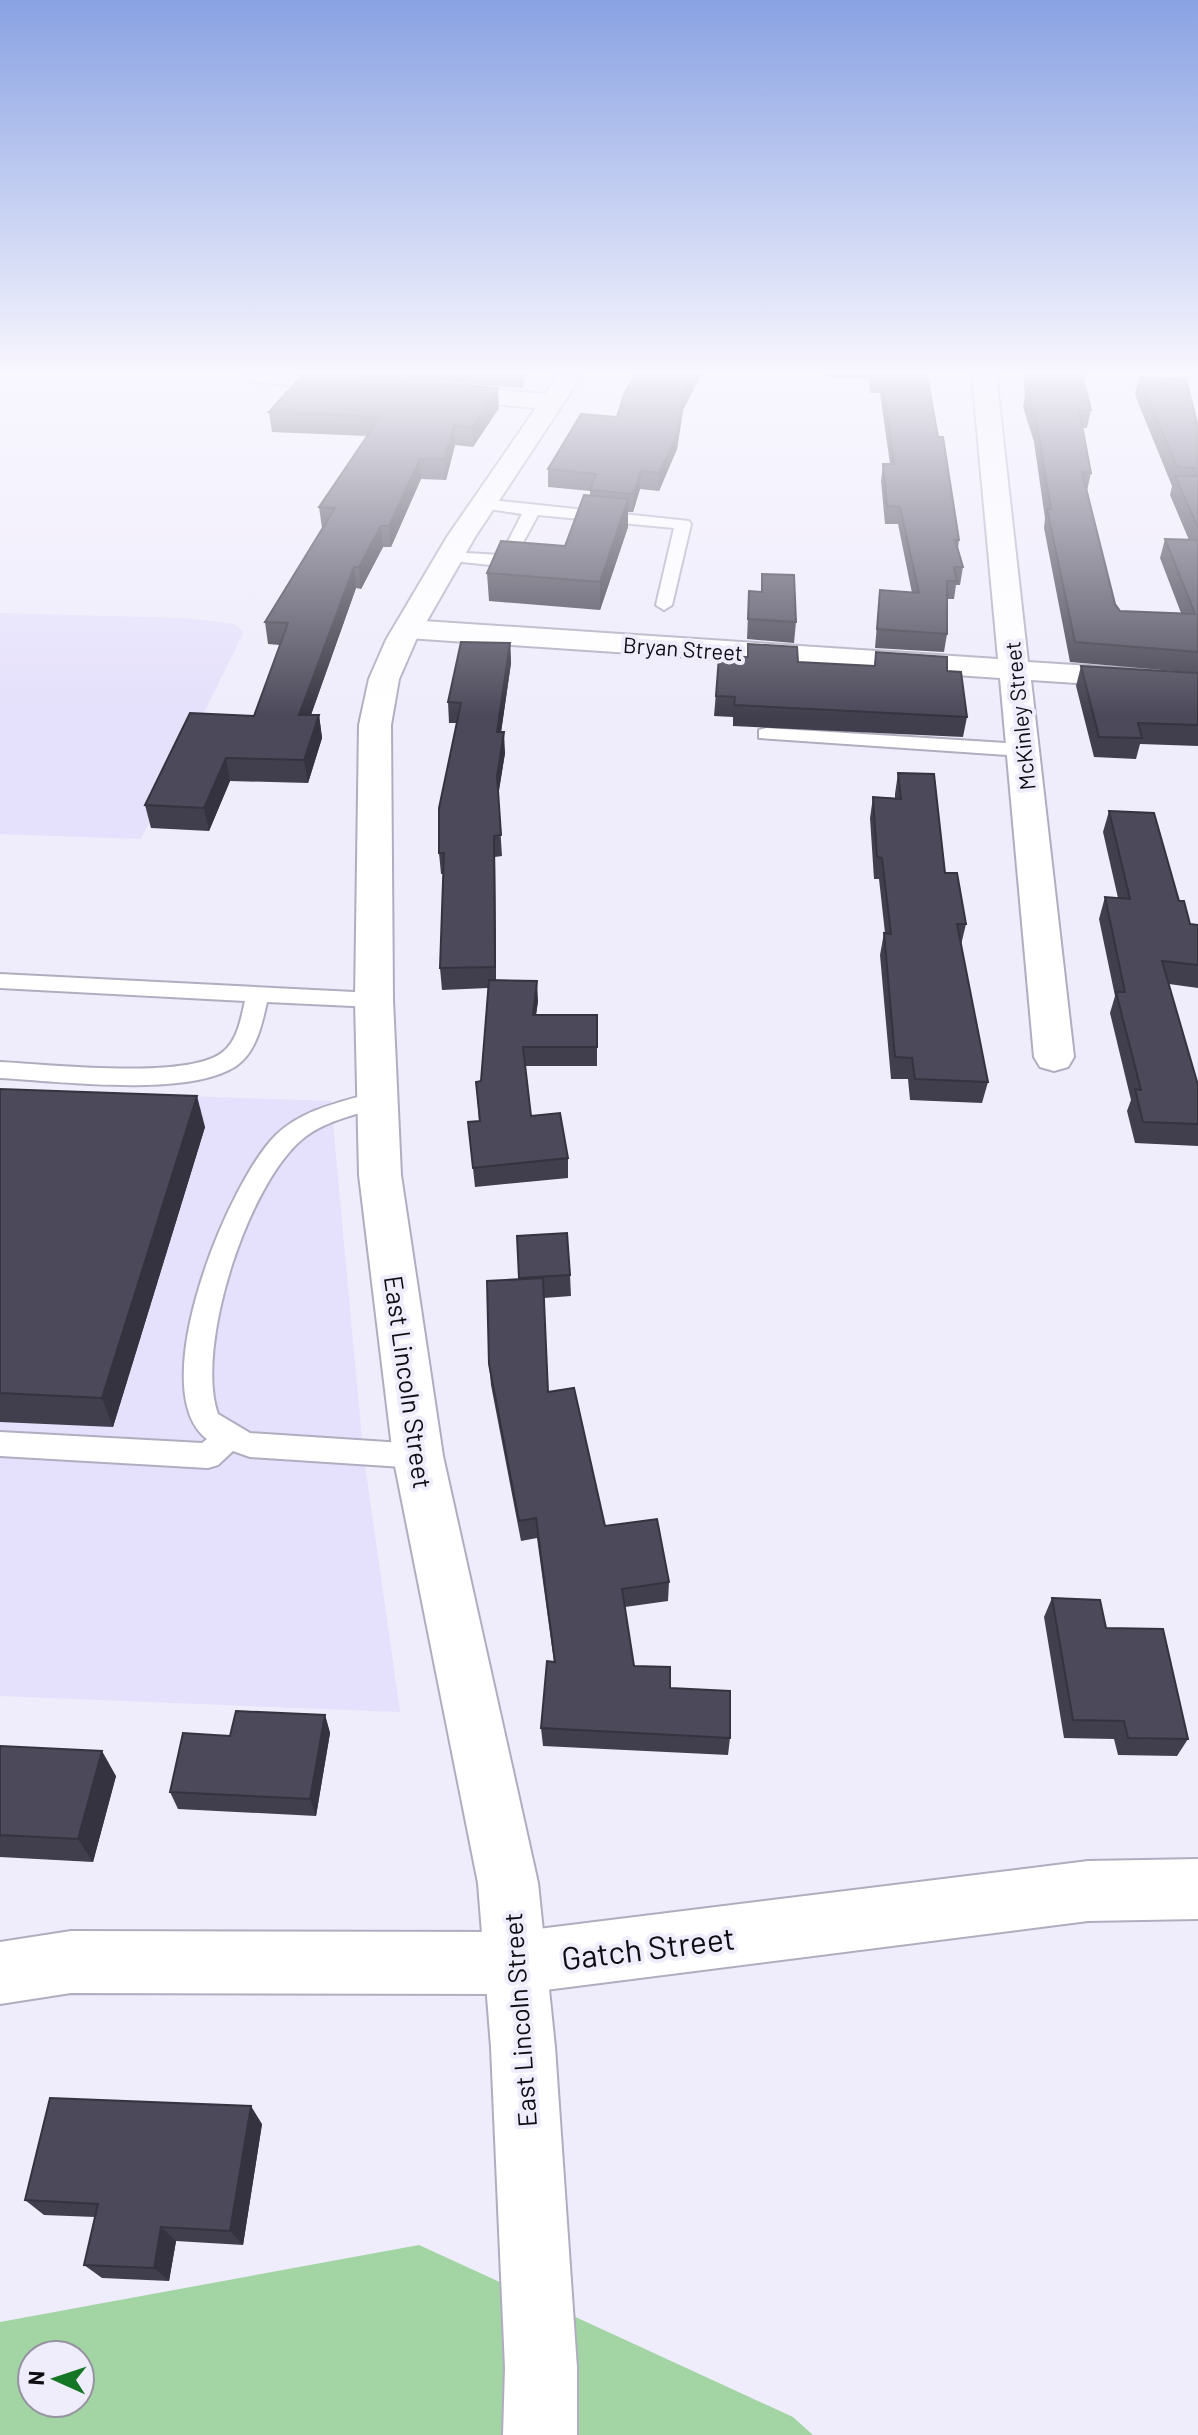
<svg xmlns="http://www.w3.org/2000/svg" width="1198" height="2435" font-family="Barlow,sans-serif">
<rect width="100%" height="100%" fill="#efecfc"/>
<g fill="#e5e0fb">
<path d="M0,613L185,618L234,624L244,632L141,839L0,834Z"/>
<path d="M0,1090L331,1101L363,1451L400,1712L0,1696Z"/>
</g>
<path fill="#a3d4a4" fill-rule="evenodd" d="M419,2245L793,2417L813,2435H0V2322ZM32,2355H80V2403H32Z"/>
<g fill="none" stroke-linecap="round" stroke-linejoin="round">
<g stroke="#b0adc0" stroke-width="4">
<g id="service">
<path d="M481,499L689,521L691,524L672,605L664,610L656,605L674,528L538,515L513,561L500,566L443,560L441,557L449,552L501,555L522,514L476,507L473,504Z"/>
<path d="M766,728L1023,744L1033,750L1023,756L759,738V730Z"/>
<path d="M0,974L374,993L385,1000L374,1007L267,1002C262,1024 256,1053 236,1066C188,1098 57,1081 0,1078V1062C45,1064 192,1081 224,1051C238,1039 241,1018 245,1001L0,988Z"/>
<path d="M376,1092L385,1094L388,1100L385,1106C358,1114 327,1120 305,1137C249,1180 194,1347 218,1414L250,1433L418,1444L428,1447L433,1456L428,1465L418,1468L250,1457L233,1451L218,1465L208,1468L0,1456V1432L202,1443L207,1439C142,1390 229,1181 276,1135C303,1109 341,1102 376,1092Z"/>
</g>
</g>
<g stroke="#b0adc0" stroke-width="4">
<g id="minor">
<path d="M972,375H996L1028,662L1198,673V691L1031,680L1074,1057L1068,1067L1054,1071L1040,1067L1034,1057L1000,678L408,638L398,635L393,629L398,623L408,620L998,659Z"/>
<path d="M1198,1859V1919L1088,1921L514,1994L71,1993L0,2004V1942L71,1931L514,1932L1088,1861Z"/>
</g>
</g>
<g stroke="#b0adc0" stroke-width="4">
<g id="tertiary">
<path d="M244,375H335L366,379L370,384L358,391L256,382Z"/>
<path d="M558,375H582L475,537L416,640L399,679L391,725L393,1000L401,1175L443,1456L538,1883L555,2047L577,2368V2435H503L505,2368L491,2047L478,1883L393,1456L359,1175L355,1000L359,725L369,679L386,640L447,537L536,408L438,399L426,392L438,385L545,394Z"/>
</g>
</g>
<use href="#service" fill="#fff" fill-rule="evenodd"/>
<use href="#minor" fill="#fff" fill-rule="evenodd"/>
<use href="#tertiary" fill="#fff" fill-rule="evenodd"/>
</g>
<g fill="#413f4d">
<path d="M362,375H525L523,388Z"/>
<path d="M636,375H701L683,410L677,449L659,491L640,489L633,512H628V527L600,610L489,601L487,573L565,546L590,495V491L548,487V469L617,417Z"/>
<path d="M827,375H927L938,437L959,540L958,548L963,567L960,585H956L954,599H947V634L944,652L875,648L880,590L912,593L898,524H885L881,481L883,464H890L880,393H870L869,378L827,377Z"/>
<path d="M1023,375H1082L1091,410L1087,428H1082L1091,473L1087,491L1115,604L1120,611L1181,613L1160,558L1165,539L1189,540L1170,495L1172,486L1135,395L1139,377L1198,427V673L1070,662L1044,528L1045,518L1034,442L1023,407L1025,395Z"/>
<path d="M499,408L473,447L455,445L446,480L421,479L391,547H383L361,589L356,588L311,715H319L322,738L308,783L230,781L209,831L151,828L145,805L254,716L280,645L268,644L265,622L322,528L319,507L367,436L272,432L269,412Z"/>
<path d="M762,574L796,622L794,643L747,639L749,591H761Z"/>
<path d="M510,643L511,663L501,732L505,753L498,795L502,856L495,857L496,980L538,1001L536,1015H597V1066H525L531,1116L568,1158V1178L475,1187L468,1122L479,1121L476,1082L481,1081L488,988L442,990L440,968L443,874H441L439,853L457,723H449L448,702Z"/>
<path d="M748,644L798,662L874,666L876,652L947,671L967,717L963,737L733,726V717L714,716L719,656L747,657Z"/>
<path d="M1081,666L1198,673V746L1140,744L1136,759L1094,757L1076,686Z"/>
<path d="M898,773L945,873L966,924L961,945L988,1082L982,1103L910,1100L908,1079H891L880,955L884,933H885L879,879H874L870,818L873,797L895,798V794Z"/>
<path d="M1109,811L1179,901L1190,924L1198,925V988L1169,984L1198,1085V1146L1135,1143L1127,1111L1131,1100L1110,1013L1115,996L1099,919L1105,897L1118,898L1103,832Z"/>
<path d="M0,1089L205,1127L113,1427L0,1422Z"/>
<path d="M517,1236L570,1275L571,1296L544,1298L548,1392L605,1526L669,1582L668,1601L625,1607L634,1666L670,1688L730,1738L728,1755L543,1746L541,1728L554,1662L537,1538L521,1541L491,1385L489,1364L519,1279Z"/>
<path d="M1052,1598L1106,1628L1188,1739L1177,1756L1118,1755L1114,1739L1064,1738L1044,1617Z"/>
<path d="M325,1715L330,1733L316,1816L178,1809L170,1792L230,1736Z"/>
<path d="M0,1746L116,1776L93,1862L0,1857Z"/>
<path d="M262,2124L243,2245L176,2241L169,2281L102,2278L84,2265L95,2217L44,2215L25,2200Z"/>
</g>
<g fill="#35333f">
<path d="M693,375H701L683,410L677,449L659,491V473L683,393Z"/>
<path d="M498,388L499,408L473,447L472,427Z"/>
<path d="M454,425L455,445L446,480L444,459Z"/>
<path d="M420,459L421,479L391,547L389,526Z"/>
<path d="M641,471L640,489L633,512V494Z"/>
<path d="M628,499V527L600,610V582Z"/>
<path d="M381,526L383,547L361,589L359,567Z"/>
<path d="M354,567L356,588L303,737L299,715Z"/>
<path d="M510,643L511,663L498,753L497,732Z"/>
<path d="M319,715L322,738L308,783L304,760Z"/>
<path d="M504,732L505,753L498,797L497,776Z"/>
<path d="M226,758L230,781L209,831L204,808Z"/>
<path d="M494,836L495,857L496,988L495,967Z"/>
<path d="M537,981L538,1001L533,1035V1015Z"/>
<path d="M197,1096L205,1127L113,1427L102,1398Z"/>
<path d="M325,1715L330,1733L316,1816L310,1799Z"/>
<path d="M102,1751L116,1776L93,1862L78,1839Z"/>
<path d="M251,2106L262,2124L243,2245L230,2231Z"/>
<path d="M161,2227L176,2241L169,2281L154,2268Z"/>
</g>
<g fill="#4c495a" stroke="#35333f" stroke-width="2">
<path d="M302,375H356L498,388L472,427L454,425L444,459H420L389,526H381L359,567H354L299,715H319L304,760L226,758L204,808L145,805L190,713L254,716L288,623L265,622L335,508L319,507L380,417L269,412Z"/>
<path d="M636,375H693L683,393L678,432L659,473L641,471L633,494L590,490L596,474L548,469L581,414L617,417L625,392Z"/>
<path d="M872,375H927L938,437H943L959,540H955L963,567H954L957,581H947V634L877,629L880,590L919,593L900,507L887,506L883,464H894L882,377L872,376Z"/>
<path d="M1028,375H1082L1091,410H1079L1091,473L1082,472L1115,604L1120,611L1195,614L1165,539L1198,540V652L1075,642L1047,509H1051L1037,424L1027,389H1030Z"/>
<path d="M1139,377L1186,379L1198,427V468L1177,467Z"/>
<path d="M1175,476H1198V528Z"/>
<path d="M584,495L628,499L600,582L487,573L501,541L565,546Z"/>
<path d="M762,574L794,575L796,622L748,619L749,591L762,592Z"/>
<path d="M461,642L510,643L497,732H504L497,776L501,835L494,836L495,967L440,968L444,853H439V808L461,703L448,702Z"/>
<path d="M748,644L797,647L798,662L875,666L876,652L947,657V671L961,672L967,717L734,705L735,697L716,696L719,656L748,657Z"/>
<path d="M1081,666L1198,673V725L1138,723L1142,738L1099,737Z"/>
<path d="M898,773L934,774L945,873H957L966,924H957L988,1082L915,1079L912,1058L895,1057L884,933L891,934L882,858L877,857L873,797L901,799Z"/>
<path d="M1109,811L1154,813L1179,901H1184L1190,924L1198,925V965L1162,961L1198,1085V1124L1143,1122L1135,1089L1141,1090L1116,992H1125L1105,897L1130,899Z"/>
<path d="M489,980L537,981L533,1015H597V1047H523L531,1116L560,1113L568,1158L473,1168L468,1122L480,1121L476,1082L481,1081Z"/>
<path d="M0,1089L197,1096L102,1398L0,1393Z"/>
<path d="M567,1233L570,1275L519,1278L517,1236Z"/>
<path d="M543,1278L548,1392L574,1388L605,1526L657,1519L669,1582L622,1589L634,1666L670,1667V1688L730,1691V1738L541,1728L547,1661L555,1662L536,1518L519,1521L489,1364L487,1281Z"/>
<path d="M1052,1598L1100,1600L1106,1628L1163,1629L1188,1739L1128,1738L1124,1721L1073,1720Z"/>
<path d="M236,1711L325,1715L310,1799L170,1792L183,1733L230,1736Z"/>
<path d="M0,1746L102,1751L78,1839L0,1835Z"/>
<path d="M50,2098L251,2106L230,2231L161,2227L154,2268L84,2265L98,2204L25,2200Z"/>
</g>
<linearGradient id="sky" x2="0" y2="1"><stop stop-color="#89a2e3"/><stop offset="0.52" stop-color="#f8f6fe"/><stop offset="1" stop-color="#f8f6fe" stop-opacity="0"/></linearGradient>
<rect width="1198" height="716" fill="url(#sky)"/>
<g text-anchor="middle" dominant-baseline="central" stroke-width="8" stroke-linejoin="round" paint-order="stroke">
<g font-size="22" fill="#0e0d13" stroke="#efecfc">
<text transform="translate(683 648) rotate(4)">Bryan Street</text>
<text transform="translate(1019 716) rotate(-96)">McKinley Street</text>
</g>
<g font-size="26" fill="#0e0d13" stroke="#efecfc">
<text transform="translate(409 1382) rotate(82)">East Lincoln Street</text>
<text transform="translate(519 2020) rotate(-94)">East Lincoln Street</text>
</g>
<g font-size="32" fill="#0e0d13" stroke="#efecfc">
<text transform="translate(648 1947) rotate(-7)">Gatch Street</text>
</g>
</g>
<g transform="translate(56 2379) rotate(273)"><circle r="38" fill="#efecfc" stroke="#95939f" stroke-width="2"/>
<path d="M0-6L14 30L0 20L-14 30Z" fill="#157626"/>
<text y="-12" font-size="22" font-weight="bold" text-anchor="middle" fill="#0e0d13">N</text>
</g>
</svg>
